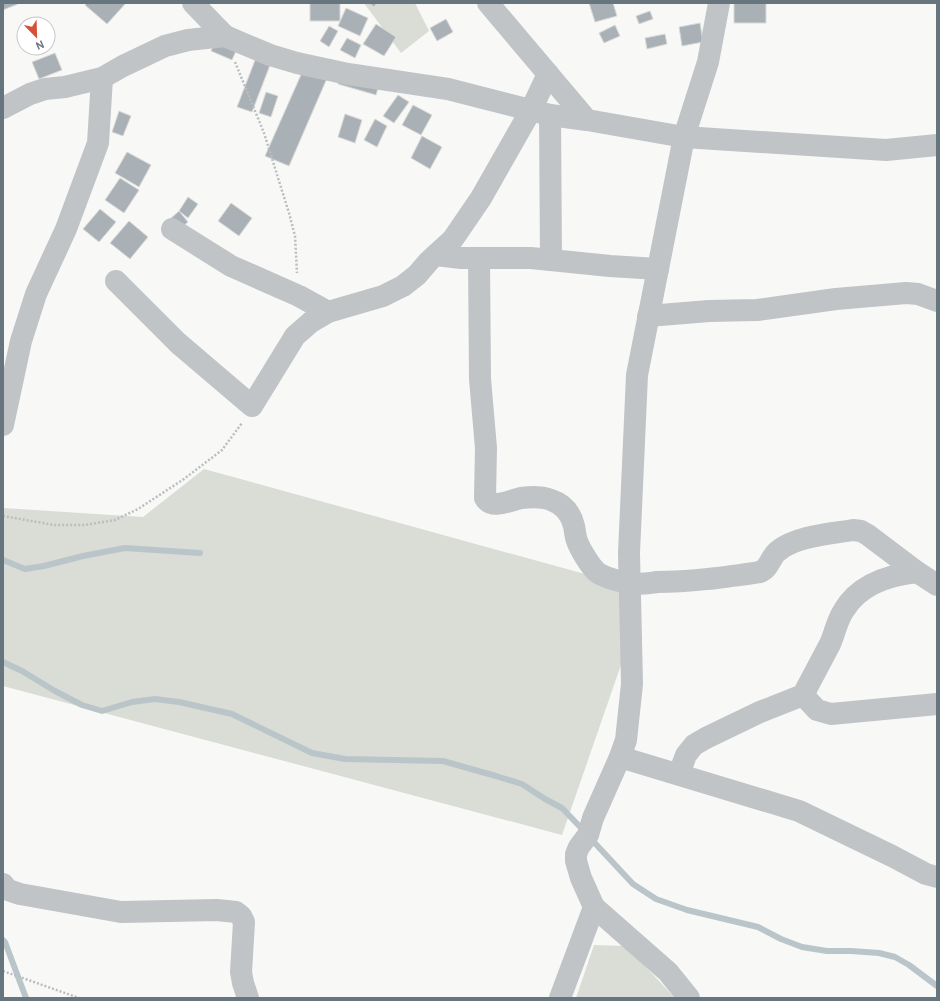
<svg xmlns="http://www.w3.org/2000/svg" width="940" height="1001" font-family="Cabin,sans-serif">
<rect width="100%" height="100%" fill="#f8f8f6"/>
<g fill="#d9ddd5">
<path d="M364,3H415L429,31L401,53Z"/>
<path d="M204,469L621,584L622,662L562,835L3,686V508L143,517Z"/>
<path d="M594,945L626,946L675,998H576Z"/>
</g>
<g fill="none" stroke-linecap="round" stroke-linejoin="round">
<g stroke="#bac5c9" stroke-width="6">
<path d="M3,560L25,569L44,566L83,556L125,548L200,553"/>
<path d="M3,662L22,671L55,691L82,705L102,711L132,702L155,699L179,702L232,714L312,753L345,759L443,761L496,776L522,784L545,799L562,808L585,832"/>
<path d="M591,839L633,884L656,899L687,910L758,927L781,939L802,947L827,951H851L879,953L895,957L909,965L937,986"/>
<path d="M3,940L5,942L26,998"/>
</g>
</g>
<g fill="#aab1b6" stroke="#dadad8">
<path d="M3,3H18V4L3,10Z"/>
<path d="M87,3H126L107,24L85,5Z"/>
<rect x="310" y="3" width="30" height="18"/>
<path d="M369,3H377L374,7Z"/>
<path d="M589,3H613L617,16L595,22Z"/>
<rect x="734" y="3" width="32" height="20"/>
<path d="M346,8L368,18L360,36L338,26Z"/>
<path d="M650,11L653,19L639,24L636,16Z"/>
<path d="M446,19L453,32L437,41L430,28Z"/>
<path d="M700,23L703,42L682,46L679,27Z"/>
<path d="M376,24L396,37L384,56L363,44Z"/>
<path d="M222,25L243,35L232,60L211,51Z"/>
<path d="M615,25L620,36L604,43L599,33Z"/>
<path d="M329,26L338,31L329,47L320,41Z"/>
<path d="M665,34L667,44L647,49L645,38Z"/>
<path d="M347,38L361,45L355,58L340,50Z"/>
<path d="M262,42L277,47L252,112L237,107Z"/>
<path d="M55,53L62,70L39,79L32,62Z"/>
<path d="M308,59L331,69L289,166L265,156Z"/>
<path d="M341,71L380,82L376,95L338,84Z"/>
<path d="M266,92L278,96L271,117L259,113Z"/>
<path d="M398,95L409,102L394,123L383,116Z"/>
<path d="M413,105L432,115L421,135L402,125Z"/>
<path d="M119,111L131,116L123,136L112,132Z"/>
<path d="M345,114L362,120L355,143L338,137Z"/>
<path d="M375,119L387,126L377,147L364,140Z"/>
<path d="M422,136L442,147L430,169L411,158Z"/>
<path d="M127,152L151,165L139,187L115,173Z"/>
<path d="M120,178L139,190L124,213L105,200Z"/>
<path d="M188,197L198,204L188,218L179,211Z"/>
<path d="M231,203L252,218L239,236L218,221Z"/>
<path d="M100,209L116,222L99,242L83,229Z"/>
<path d="M179,211L188,222L178,230L169,220Z"/>
<path d="M129,221L148,237L130,259L110,243Z"/>
</g>
<g fill="none" stroke-linecap="round" stroke-linejoin="round">
<g stroke="#babdbf" stroke-width="2.5" stroke-dasharray="2 2" stroke-linecap="butt">
<path d="M235,62L264,133L289,213L295,236L297,273"/>
<path d="M3,516L54,525H85L115,520L138,509L184,479L222,450L242,423"/>
<path d="M3,971L79,998"/>
</g>
<g stroke="#c0c4c7" stroke-width="22">
<path d="M193,3L225,36"/>
<path d="M488,3L587,120L684,137L886,150L937,145"/>
<path d="M3,108L30,94L45,89L65,87L102,78L123,66L165,46L188,40L225,36L270,55L297,63L348,74L448,89L550,115L587,120"/>
<path d="M550,115L551,260"/>
<path d="M172,229L231,266L299,296L328,312"/>
<path d="M436,255L461,258H531L610,266L658,269"/>
<path d="M479,259L480,379L486,448L485,498C492,510 511,500 521,498C531,497 542,496 551,500C563,504 571,513 574,526C575,530 575,536 577,541C580,549 591,568 598,573C606,578 621,582 630,583C639,585 649,583 657,582C692,582 725,577 760,572C770,568 770,557 778,551C796,536 830,534 853,530L861,531L868,535L917,572"/>
<path d="M116,281L178,343L252,406L295,336L311,322L328,312L383,296L403,286L417,275L429,261L453,239L481,198L531,110L548,74"/>
<path d="M648,316L709,311L757,310L836,299L906,293L918,294L937,301"/>
<path d="M3,425L21,341L36,294L66,229L98,143L102,78"/>
<path d="M803,695L817,710L831,714L937,704"/>
<path d="M620,757L799,811L892,856L926,874L937,877"/>
<path d="M679,774L686,755L694,745L706,738L760,712L803,695C812,678 821,661 830,644C835,633 837,620 844,610C859,585 889,575 917,572L937,585"/>
<path d="M3,884L8,890L20,894L121,912L217,910L236,912L241,916L244,922L241,972L243,983L248,998"/>
<path d="M560,998L594,907"/>
<path d="M689,998L668,972L594,907L581,878L576,861V854L579,847L588,835L593,818L620,757L626,740L632,684L629,553L637,375L684,137L708,62L719,3"/>
</g>
</g>
<rect width="940" height="1001" fill="none" stroke="#66757e" stroke-width="8"/>
<g transform="translate(36 36) rotate(157)"><circle r="19" fill="#ffffff" stroke="#c2c8cb"/>
<path d="M0-3L7 15L0 10L-7 15Z" fill="#d55239"/>
<text y="-6" font-size="11" font-weight="bold" text-anchor="middle" fill="#66757e">N</text>
</g>
</svg>
